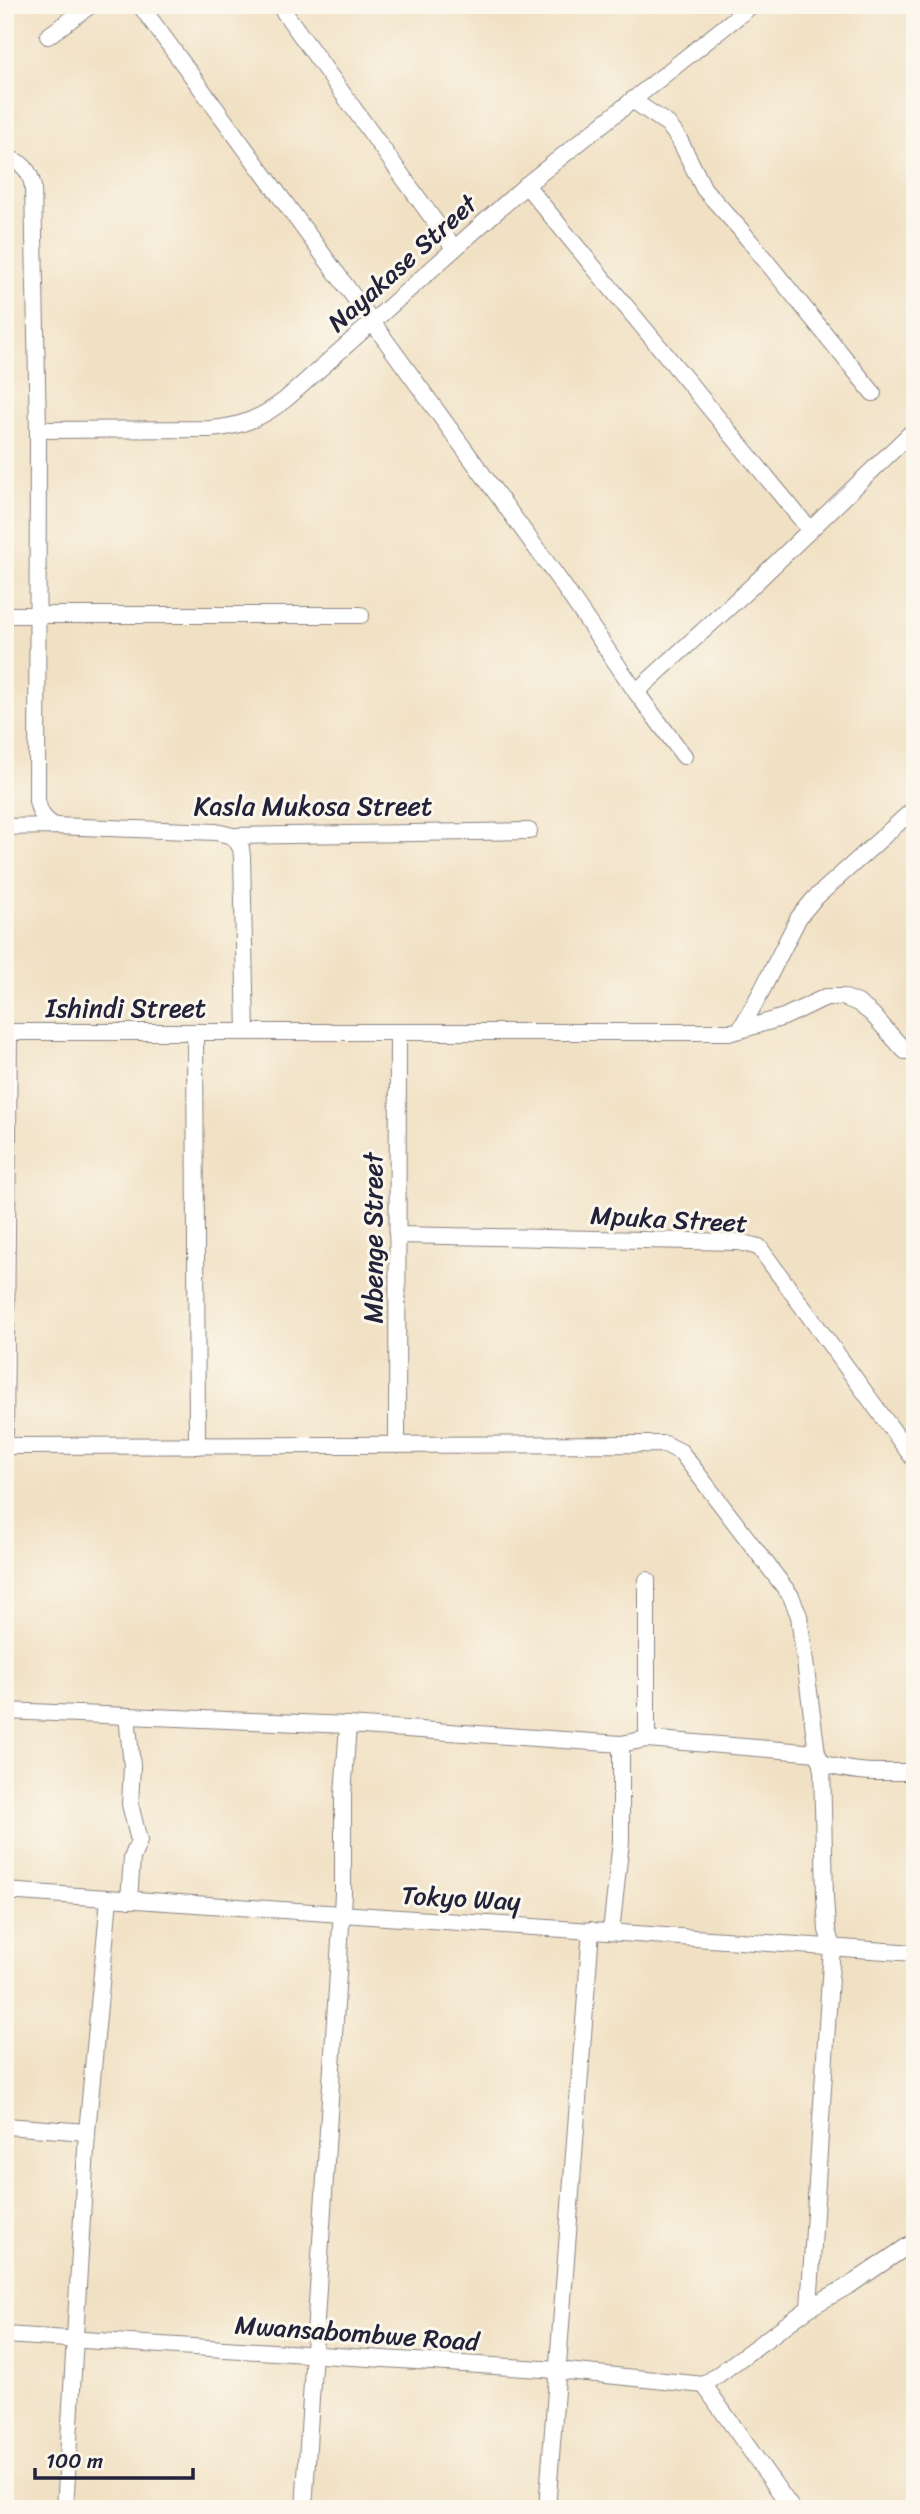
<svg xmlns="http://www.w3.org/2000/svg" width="920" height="2514" font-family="Sriracha,sans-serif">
<rect width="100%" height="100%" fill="#fbf7ec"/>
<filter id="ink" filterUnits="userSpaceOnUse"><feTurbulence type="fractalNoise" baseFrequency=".0143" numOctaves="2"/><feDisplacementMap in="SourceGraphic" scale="14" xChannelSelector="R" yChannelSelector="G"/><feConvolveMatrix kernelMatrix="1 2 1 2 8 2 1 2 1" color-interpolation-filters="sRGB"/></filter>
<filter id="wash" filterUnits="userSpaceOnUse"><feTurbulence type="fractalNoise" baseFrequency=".00686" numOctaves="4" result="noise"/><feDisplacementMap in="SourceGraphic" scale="28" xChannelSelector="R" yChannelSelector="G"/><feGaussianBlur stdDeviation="1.57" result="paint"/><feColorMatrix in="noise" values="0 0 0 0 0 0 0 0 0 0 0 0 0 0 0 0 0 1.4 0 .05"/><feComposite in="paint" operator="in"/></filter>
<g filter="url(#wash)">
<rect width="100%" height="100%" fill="#f1e1c4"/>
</g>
<g filter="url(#ink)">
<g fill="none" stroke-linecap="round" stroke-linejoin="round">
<g stroke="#8a8280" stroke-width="18">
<g id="minor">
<path d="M140,5L373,323L560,581L636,692L684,756"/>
<path d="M279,5L454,248"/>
<path d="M48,36L91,5"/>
<path d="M632,100L668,124L679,139L704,189L740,229L873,393"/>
<path d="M5,158C23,161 30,171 33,187L38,430L37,801C40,813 43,819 55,826"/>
<path d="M526,185L810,530"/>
<path d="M38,430L210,429C240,427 262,418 286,399L526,185L752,5"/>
<path d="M5,615H361"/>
<path d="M636,692L751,587L915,429"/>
<path d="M5,827L55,826L216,832L233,836L529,831"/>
<path d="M233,836L241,848L242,857L246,1032"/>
<path d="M740,1030L784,1017L826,997H843L858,1003L872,1014L905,1051"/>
<path d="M5,1032H732L740,1030L761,992L799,917L814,899L915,808"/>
<path d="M195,1032L197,1446"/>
<path d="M397,1235L739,1242L759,1247L915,1461"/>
<path d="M5,1433L9,1032"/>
<path d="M397,1443L398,1032"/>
<path d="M5,1446L665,1444L681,1452L791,1596L799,1616L817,1753L822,1763L825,1897L827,1930L832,1947L809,2308L704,2385"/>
<path d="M647,1580V1739"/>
<path d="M5,1711L348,1725L621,1744L647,1739L817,1753"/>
<path d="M127,1716L132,1766L130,1804L139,1841L132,1858L129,1900"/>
<path d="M822,1763C853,1774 883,1772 915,1772"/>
<path d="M5,1891L915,1953"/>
<path d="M611,1932L621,1841V1744"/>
<path d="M5,2126L87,2132"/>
<path d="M809,2308L850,2285L915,2241"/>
<path d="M5,2335L557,2370L704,2385"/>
<path d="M704,2385L792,2509"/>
<path d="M65,2509L87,2132L109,1899"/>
<path d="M304,2509L343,1894V1795L348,1725"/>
<path d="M547,2509L591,1930"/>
</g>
</g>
<use href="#minor" stroke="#fff" stroke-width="16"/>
</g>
</g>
<g text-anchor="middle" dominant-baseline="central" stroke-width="6" stroke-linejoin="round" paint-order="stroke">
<g font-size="26" fill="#22223b" stroke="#fbf7ec">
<text transform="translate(402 263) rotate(-42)">Nayakase Street</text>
<text x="313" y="806">Kasla Mukosa Street</text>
<text x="126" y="1008">Ishindi Street</text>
<text transform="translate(669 1219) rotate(3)">Mpuka Street</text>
<text transform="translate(373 1238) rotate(-90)">Mbenge Street</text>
<text transform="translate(461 1898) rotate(3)">Tokyo Way</text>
<text transform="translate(357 2333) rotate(4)">Mwansabombwe Road</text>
</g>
</g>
<rect width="920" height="2514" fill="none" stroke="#fbf7ec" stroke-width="28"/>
<path d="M35 2468v10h158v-10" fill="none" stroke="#22223b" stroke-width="3.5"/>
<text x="46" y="2468" font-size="21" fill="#22223b" stroke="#fbf7ec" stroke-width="5" paint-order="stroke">100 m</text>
</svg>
